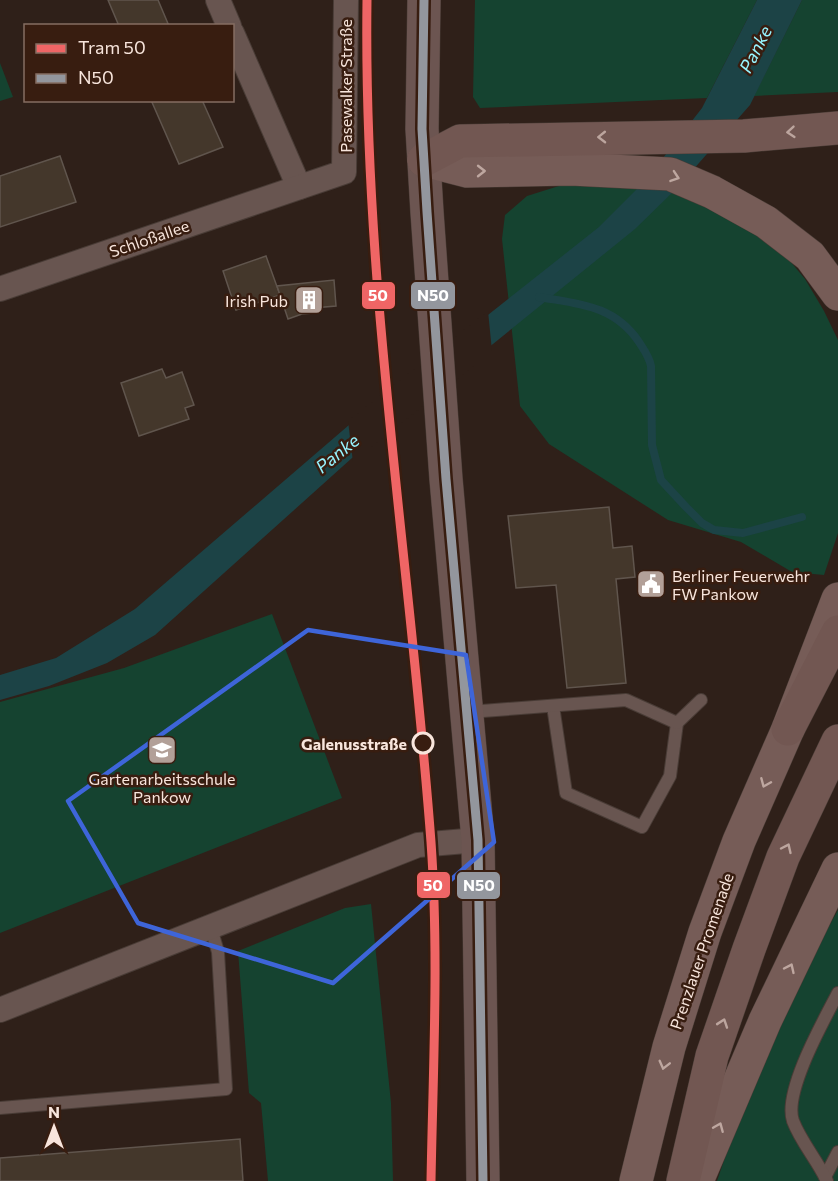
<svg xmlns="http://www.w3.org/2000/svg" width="838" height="1181" font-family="Commissioner,sans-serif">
<rect width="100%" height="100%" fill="#2f2019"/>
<g fill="#154330">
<path d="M475,0H757L707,98L480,108L473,97Z"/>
<path d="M802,0H838V92L754,96Z"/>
<path d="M0,63L13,97L0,101Z"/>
<path d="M562,185L677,188L780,249L805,279L824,311L838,340V533L824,575L792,572L741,542L668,520L549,444L520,406L502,239L505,215L527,196Z"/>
<path d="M272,614L342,798L0,933V702L124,668Z"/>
<path d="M371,904L391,1103L393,1181H268L261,1103L249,1093L238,951L345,908Z"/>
<path d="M838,910V1181H717L737,1122L806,967Z"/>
</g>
<path fill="#1c4346" d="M757,0H802L750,105L677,188L635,229L352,458L155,635L107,663L49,686L0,700V675L56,658L135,609L349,425L599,227L645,181L702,108Z"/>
<path fill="#2f2019" d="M488,311L492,351L353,462L348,421Z"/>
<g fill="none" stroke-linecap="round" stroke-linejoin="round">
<path stroke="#1c4346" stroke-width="8" d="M539,297C579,304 614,305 639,342C644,350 649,356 651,366L652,445L661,480L686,507L702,523L714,530L743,533L802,517"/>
</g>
<g fill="#44372b" stroke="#60554d" stroke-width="1.5">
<path d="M108,0H158L169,26H119Z"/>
<path d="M151,100H202L223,147L179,164Z"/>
<path d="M60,156L76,202L0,227V176Z"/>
<path d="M266,256L280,295L236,310L223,271Z"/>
<path d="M334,280L336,306L313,308V313L302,314L288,319L277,286Z"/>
<path d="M162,369L166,378L182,372L194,405L185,408L189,419L139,436L121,383Z"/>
<path d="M609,507L613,548L632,546L635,577L616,579L626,683L567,688L556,585L516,588L508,516Z"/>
<path d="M240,1139L243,1181H0V1158Z"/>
</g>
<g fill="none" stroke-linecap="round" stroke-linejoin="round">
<g stroke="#493c36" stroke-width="14">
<g id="lane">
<path d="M553,706L566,793L642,827L670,776L677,723"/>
<path d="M469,712L626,700L677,723L701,700"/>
<path d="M0,1108L226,1089L218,952L211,928"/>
<path d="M825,1177L838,1152"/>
<path d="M827,1181C817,1160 801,1142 793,1121C783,1092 824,1020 838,993"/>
</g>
</g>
<g stroke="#493c36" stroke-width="26">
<g id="street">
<path d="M218,0L229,26"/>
<path d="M232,33L299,187"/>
<path d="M0,289L344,172L346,0"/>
<path d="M0,1010L418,845L478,840"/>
</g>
</g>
<g stroke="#493c36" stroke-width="34">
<path id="secondary" d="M424,0L422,129L427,212L446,479L478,840L483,1181"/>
</g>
<g stroke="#493c36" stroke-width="34">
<g id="primary">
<path d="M424,160L467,171L571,169L670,174L712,192L766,222L810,256L838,294"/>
<path d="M636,1181L669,1047L705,932L739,841L788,729L838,599"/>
<path d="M697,1181L765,1021L838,869"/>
</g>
</g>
<g stroke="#493c36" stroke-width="34">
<g id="highway">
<path d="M424,160L460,141L744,136L838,128"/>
<path d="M788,729L838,632"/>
<path d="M683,1181L712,1056L749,949L783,857L838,741"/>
</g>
</g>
<use href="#lane" stroke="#685550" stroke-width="12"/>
<use href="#street" stroke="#685550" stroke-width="24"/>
<use href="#secondary" stroke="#6c5551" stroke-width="33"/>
<use href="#primary" stroke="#765c57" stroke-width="33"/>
<use href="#highway" stroke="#725752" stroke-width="33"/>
<g stroke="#381d10" stroke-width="14">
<path id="bus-1" d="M424,0L422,129L427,212L446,479L478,840L483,1181"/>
</g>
<use href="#bus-1" stroke="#93969d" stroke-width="9"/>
<g stroke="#381d10" stroke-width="14">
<path id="tram-1" d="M367,0C363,283 410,561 431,842C439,955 433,1068 431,1181"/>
</g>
<use href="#tram-1" stroke="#ef6565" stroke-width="9"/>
</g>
<defs><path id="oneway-chevron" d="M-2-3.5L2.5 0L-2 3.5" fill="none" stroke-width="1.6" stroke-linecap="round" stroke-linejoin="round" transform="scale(1.5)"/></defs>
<g stroke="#bca59e">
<use href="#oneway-chevron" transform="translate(791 132) rotate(175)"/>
<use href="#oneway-chevron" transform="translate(602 137) rotate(179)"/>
<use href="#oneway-chevron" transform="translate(787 848) rotate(-65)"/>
<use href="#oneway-chevron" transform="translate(723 1023) rotate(-71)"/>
</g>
<g stroke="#bea7a0">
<use href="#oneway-chevron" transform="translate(481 171)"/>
<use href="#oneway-chevron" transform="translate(675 177) rotate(19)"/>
<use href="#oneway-chevron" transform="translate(765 783) rotate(113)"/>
<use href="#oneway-chevron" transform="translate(790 968) rotate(-65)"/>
<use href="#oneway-chevron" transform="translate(664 1065) rotate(104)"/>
<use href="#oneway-chevron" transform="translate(719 1127) rotate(-67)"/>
</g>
<path fill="none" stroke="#3e65d9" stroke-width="4.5" stroke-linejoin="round" d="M308,630L466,655L494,842L333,983L138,923L68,801Z"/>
<defs>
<g id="building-square" transform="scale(1.5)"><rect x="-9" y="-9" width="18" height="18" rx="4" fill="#b2a098" stroke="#381d10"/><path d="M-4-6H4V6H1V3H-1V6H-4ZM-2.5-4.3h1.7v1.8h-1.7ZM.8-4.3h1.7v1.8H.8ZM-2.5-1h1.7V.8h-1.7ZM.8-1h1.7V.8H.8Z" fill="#fff"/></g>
<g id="civic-square" transform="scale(1.5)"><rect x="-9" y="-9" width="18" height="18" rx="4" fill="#b2a098" stroke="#381d10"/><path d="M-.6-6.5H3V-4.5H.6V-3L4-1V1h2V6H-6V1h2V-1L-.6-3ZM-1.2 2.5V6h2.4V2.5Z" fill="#fff"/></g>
<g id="school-square" transform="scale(1.5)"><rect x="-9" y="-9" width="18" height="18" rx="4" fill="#b2a098" stroke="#381d10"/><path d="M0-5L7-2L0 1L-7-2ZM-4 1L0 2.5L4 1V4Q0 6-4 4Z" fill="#fff"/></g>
</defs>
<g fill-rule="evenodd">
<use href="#building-square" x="309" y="300"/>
<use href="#civic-square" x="651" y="584"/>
<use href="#school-square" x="162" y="750"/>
</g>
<circle fill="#381d10" stroke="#f8e5dc" stroke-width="3" cx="423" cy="743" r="10"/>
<g text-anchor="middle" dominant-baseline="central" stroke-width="5" stroke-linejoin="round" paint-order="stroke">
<g font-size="16" fill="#f8e5dc" stroke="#381d10">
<text transform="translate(345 86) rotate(-90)">Pasewalker Straße</text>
<text transform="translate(149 238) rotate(-19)">Schloßallee</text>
<text transform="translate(701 951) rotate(-71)">Prenzlauer Promenade</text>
</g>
<g font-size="16" fill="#f8e5dc" stroke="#381d10" text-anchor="end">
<text x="288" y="300">Irish Pub</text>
<text x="672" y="575" text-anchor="start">Berliner Feuerwehr<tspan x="672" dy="18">FW Pankow</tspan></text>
<text x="162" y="778" text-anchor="middle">Gartenarbeitsschule<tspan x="162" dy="18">Pankow</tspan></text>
</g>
<g font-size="16" font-weight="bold" fill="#f8e5dc" stroke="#381d10" text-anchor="end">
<text x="407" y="743">Galenusstraße</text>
</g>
<g font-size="18" font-style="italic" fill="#97f4ff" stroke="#381d10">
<text transform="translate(755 49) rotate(-63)">Panke</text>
<text transform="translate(337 453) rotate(-39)">Panke</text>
</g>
</g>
<g stroke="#381d10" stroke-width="2">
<rect x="410" y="281" width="46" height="29" rx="6" fill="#93969d"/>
<rect x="361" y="281" width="35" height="29" rx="6" fill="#ef6565"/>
<rect x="416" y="871" width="35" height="28" rx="6" fill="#ef6565"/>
<rect x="456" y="871" width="45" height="29" rx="6" fill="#93969d"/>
</g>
<g font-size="16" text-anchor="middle" font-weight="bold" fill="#fff">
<text x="433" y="301">N50</text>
<text x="378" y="301">50</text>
<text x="433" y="891">50</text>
<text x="479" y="891">N50</text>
</g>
<rect x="24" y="24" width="210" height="78" fill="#381d10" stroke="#856d62" stroke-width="1.5"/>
<rect x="36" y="44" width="30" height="9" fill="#ef6565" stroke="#856d62" stroke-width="1.5"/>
<text x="78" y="54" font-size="18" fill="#f8e5dc">Tram 50</text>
<rect x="36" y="74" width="30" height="9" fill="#93969d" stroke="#856d62" stroke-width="1.5"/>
<text x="78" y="84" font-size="18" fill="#f8e5dc">N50</text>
<g transform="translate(54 1127)" stroke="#381d10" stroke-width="4.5" paint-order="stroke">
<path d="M0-4.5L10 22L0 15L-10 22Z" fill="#f8e5dc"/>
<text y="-9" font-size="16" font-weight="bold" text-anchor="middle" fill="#f8e5dc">N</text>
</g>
</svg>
